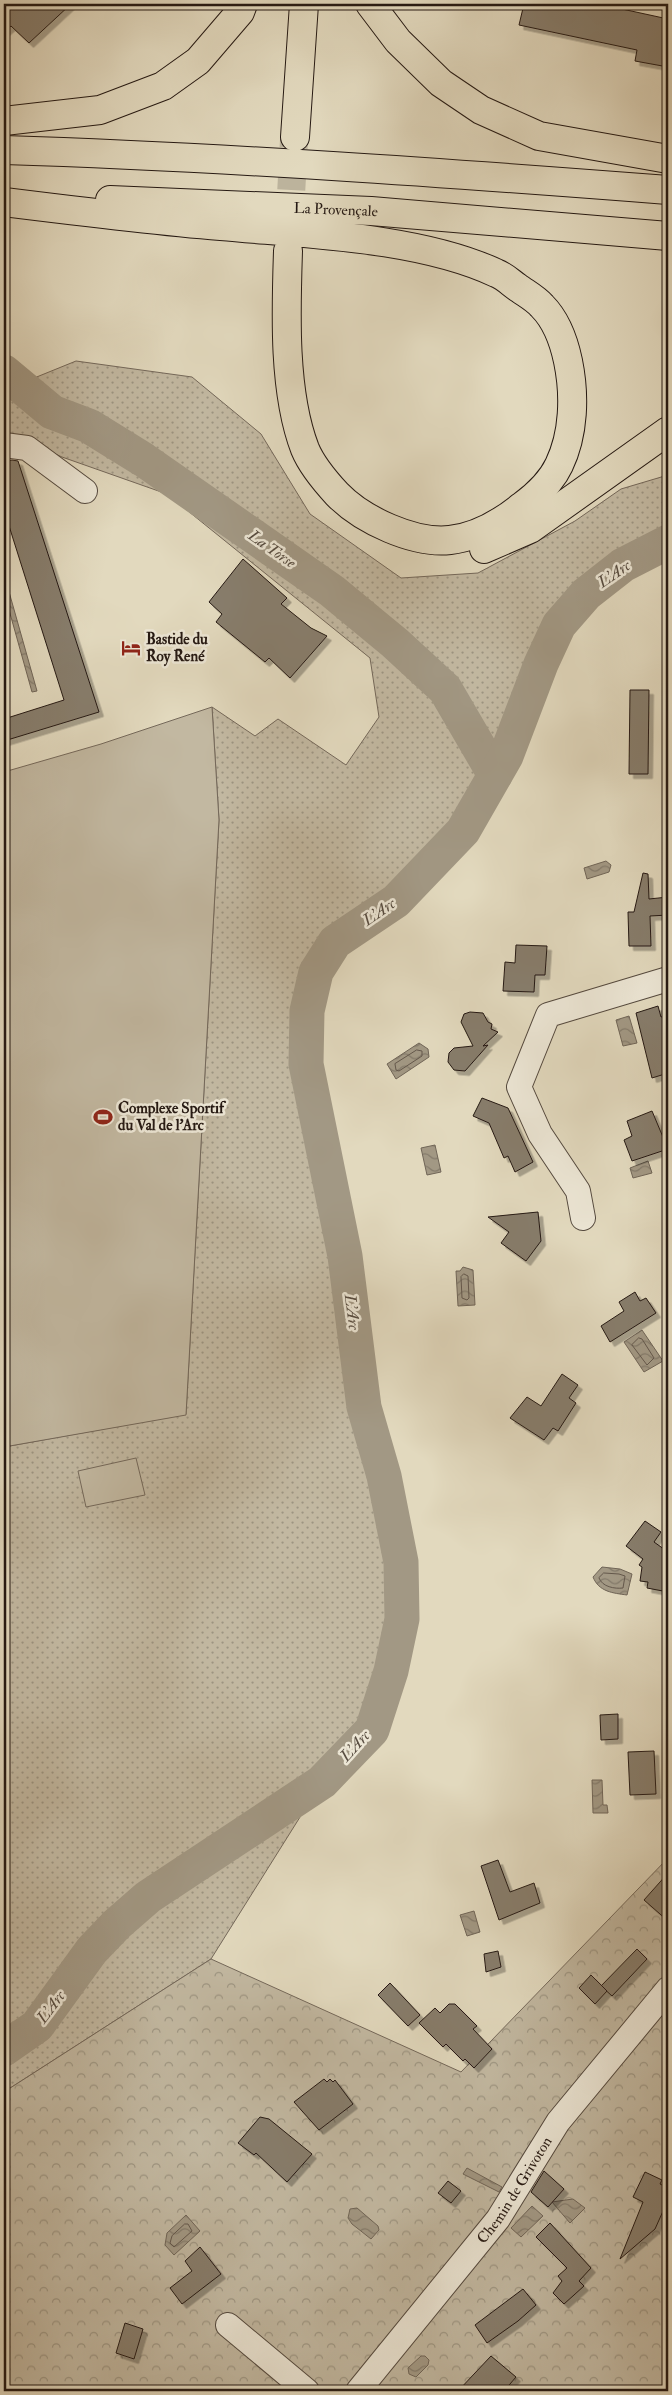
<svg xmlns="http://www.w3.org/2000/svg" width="672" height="2395" font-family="'IM FELL Double Pica',serif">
<defs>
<pattern id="green-dots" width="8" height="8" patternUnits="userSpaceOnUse" patternTransform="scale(1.25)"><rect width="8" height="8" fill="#c2b8a1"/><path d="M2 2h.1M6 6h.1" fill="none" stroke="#9d9582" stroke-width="1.8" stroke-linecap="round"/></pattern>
<pattern id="forest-crowns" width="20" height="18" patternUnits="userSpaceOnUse" patternTransform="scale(1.25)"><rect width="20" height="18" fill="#c2b8a1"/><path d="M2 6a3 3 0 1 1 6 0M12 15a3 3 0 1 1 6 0" fill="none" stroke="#9d9582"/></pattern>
<pattern id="water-waves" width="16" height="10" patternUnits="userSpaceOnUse" patternTransform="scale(1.25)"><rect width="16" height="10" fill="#a29884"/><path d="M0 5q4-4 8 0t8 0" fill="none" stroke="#847b6b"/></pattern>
<filter id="shadow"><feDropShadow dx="4.5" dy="4.5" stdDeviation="0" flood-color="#0004"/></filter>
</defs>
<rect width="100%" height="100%" fill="#e2d9be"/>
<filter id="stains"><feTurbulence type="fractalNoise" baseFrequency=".004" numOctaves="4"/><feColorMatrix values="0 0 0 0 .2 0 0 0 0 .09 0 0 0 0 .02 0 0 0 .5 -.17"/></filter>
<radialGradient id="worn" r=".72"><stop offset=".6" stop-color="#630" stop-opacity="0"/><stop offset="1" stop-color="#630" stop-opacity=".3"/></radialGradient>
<path fill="url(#green-dots)" stroke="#74685a" d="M76,361L192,377L261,434L310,514L401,578L478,573L575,521L621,489L668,475V542L623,565L586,594L559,625L541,664L506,756L463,831L396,901L335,942L316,972L307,1011L306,1064L345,1256L364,1407L384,1476L401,1562L402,1619L391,1671L372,1730L322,1782L211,1959L4,2092V1917L7,1914L4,1905V1447L186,1414L219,820L212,707L255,736L278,719L346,765L379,717L370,658L167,494L62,457L31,443L4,438V396L12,387Z"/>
<path fill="url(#forest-crowns)" stroke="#74685a" d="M668,1858V2391H4V2092L211,1959L461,2072Z"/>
<g fill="#c2b8a1" stroke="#74685a">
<path d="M212,707L219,820L186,1415L4,1447V772L101,744Z"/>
<path d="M136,1458L145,1495L86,1507L78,1471Z"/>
</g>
<g fill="url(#water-waves)" stroke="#706557">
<path d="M4,574L37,691L32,692L4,592Z"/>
<path d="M606,861L611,865L609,872L587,879L584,868Z"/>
<path d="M629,1016L637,1043L623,1046L616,1020Z"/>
<path d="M419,1043L428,1049L429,1057L396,1079L387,1064Z"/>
<path d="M435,1145L441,1172L427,1175L421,1148Z"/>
<path d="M648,1161L652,1173L633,1178L630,1168Z"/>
<path d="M463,1267L473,1270L475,1305L458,1306L456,1271H460Z"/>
<path d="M642,1330L663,1361L644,1372L624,1342Z"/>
<path d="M602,1567L620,1569L632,1574L627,1595C613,1593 599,1592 593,1577Z"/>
<path d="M592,1780H602L603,1805H607L608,1813H593Z"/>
<path d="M474,1911L480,1932L467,1936L460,1915Z"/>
<path d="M467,2168L502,2187L499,2192L463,2174Z"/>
<path d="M573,2199L585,2208L570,2223L552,2202Z"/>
<path d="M532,2206L543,2216L521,2237L511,2228Z"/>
<path d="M357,2208L378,2226L379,2230L371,2239L352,2224L348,2218L350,2209Z"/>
<path d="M186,2215L200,2231L174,2255L165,2245L167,2233Z"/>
<path d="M421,2356H425L429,2360L428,2365L416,2377L409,2374L408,2368Z"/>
</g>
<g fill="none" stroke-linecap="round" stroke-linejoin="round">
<g stroke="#64584c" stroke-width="1">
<path d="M417,1050L422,1051V1056L399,1071L396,1070L395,1064Z"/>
<path d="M464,1274L468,1276L469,1298L467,1300L462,1298L461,1277Z"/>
<path d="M639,1338L642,1339L654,1358L647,1365L632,1345Z"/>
<path d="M604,1573L619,1574L625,1576L623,1588C615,1589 602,1587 599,1578Z"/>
<path d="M185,2224H188L192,2231L174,2247L170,2243L172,2236Z"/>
</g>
<g stroke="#a29884" stroke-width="35">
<path d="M4,372L52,412L89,426L144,460L332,591L395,643L445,689L495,775"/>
<path d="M4,2049L37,2026L92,1950L117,1924L148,1897L322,1782L372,1730L391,1671L402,1619L401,1562L384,1476L364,1407L345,1256L306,1064L307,1011L316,972L335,942L396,901L463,831L506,756L541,664L559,625L586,594L623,565L668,542"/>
</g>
</g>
<g fill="#877d6c" stroke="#251913" filter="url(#shadow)">
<path d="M4,4H71L29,43L11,26L4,32Z"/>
<path d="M524,4H599L668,19V67L635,61L637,50L519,25Z"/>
<path d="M12,460L18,461L99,712L4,741V719L64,700L4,510V462Z"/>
<path d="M243,559L287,598L281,604L311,628L327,636L290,678L269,658L265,662L216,622L222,614L209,602Z"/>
<path d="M630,690H649L648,774H629Z"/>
<path d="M643,873L648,874L649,899L668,897V915L650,916L651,946H629L628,912H634Z"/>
<path d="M516,945L547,946L545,975H535L534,992L503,991L505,962L515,963Z"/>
<path d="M658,1006L661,1017L668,1015V1073L652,1078L636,1013Z"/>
<path d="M470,1012L483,1013L488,1022L492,1024L491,1029L498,1032L483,1046L488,1045L465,1071L454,1070L448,1062L449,1053L454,1048L473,1046L461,1022L464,1014Z"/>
<path d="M482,1098L508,1108L533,1162L515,1172L508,1156L504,1158L489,1123L473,1116Z"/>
<path d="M652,1111L668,1149L632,1161L624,1140L632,1136L627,1121Z"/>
<path d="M538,1212L541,1241L526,1261L501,1243L509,1232L488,1217Z"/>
<path d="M635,1292L640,1301L646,1298L656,1313L610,1342L601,1326L624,1311L619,1302Z"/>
<path d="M562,1374L578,1385L569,1398L576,1403L558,1431L553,1428L544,1440L510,1418L527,1397L541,1406Z"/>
<path d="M645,1521L661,1532L654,1542L668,1552V1592L647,1588L648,1582L640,1581L642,1567L639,1565L643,1559L626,1546Z"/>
<path d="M618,1714V1739L601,1740L600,1715Z"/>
<path d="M654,1751L656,1794L630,1795L628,1752Z"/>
<path d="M498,1860L510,1892L534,1883L540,1903L499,1920L481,1866Z"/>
<path d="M668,1873V1921L644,1900Z"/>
<path d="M637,1949L647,1959L612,1996L601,1986Z"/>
<path d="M498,1951L501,1967L486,1972L484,1954Z"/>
<path d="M591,1975L607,1991L595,2004L579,1988Z"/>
<path d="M390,1983L420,2015L408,2026L378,1995Z"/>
<path d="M449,2004H455L477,2026L473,2029L492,2049L474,2068L465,2059L463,2061L446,2044L443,2047L419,2023L435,2008L440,2013Z"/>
<path d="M324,2079L327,2082L330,2079L333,2082L335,2080L353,2104L319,2130L294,2102Z"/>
<path d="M260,2117L269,2119L312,2154L287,2182L256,2153L254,2155L238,2143Z"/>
<path d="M544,2171L564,2189L548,2207L531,2192Z"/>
<path d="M645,2172L662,2180L660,2184L668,2188V2200L655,2229L620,2259L643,2202L633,2197Z"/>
<path d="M448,2181L461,2191L451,2203L438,2193Z"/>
<path d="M550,2223L591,2268L579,2281L584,2286L564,2304L553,2293L562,2281L558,2276L567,2268L536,2237Z"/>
<path d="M200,2247L221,2274L182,2304L170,2288L192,2271L185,2261Z"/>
<path d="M523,2289L536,2305L518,2321L487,2343L475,2325Z"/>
<path d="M125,2323L143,2329L134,2359L116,2353Z"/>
<path d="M491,2356L516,2377L504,2391H458Z"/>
</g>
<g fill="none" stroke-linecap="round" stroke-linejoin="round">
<path stroke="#bcb39c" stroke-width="28" stroke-dasharray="28 14" stroke-linecap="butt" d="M289,232L294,140"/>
<g stroke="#54493e" stroke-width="26">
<g id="minor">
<path d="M4,445L27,448L85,491"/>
<path d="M583,1218L578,1191L540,1134L519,1087L548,1015L668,979"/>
<path d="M228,2325L307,2391"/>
<path id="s1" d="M358,2391L498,2219L558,2122L668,1989"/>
</g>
</g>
<g stroke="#251913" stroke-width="30">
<g id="highway">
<path d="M370,4L398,41L441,83L481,110L539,136L668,159"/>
<path d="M4,121L100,110L163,86L198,61L240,12L243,4"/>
<path d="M295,137L304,4"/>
<path d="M4,150C226,157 447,173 668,190"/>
<path id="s2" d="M110,200L371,211L668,236"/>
<path d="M4,202C76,211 148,220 221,226C306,234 419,237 496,273C504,276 510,282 517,287C525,293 535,298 542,306C556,320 564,342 568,361C575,395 574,434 559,465C551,482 537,495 522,506C501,523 477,537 450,540C414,544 362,520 337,494C325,481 312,466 305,449C283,392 286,311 288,251"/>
<path d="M484,549L530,529L668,431"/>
</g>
</g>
<use href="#minor" stroke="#ece6d5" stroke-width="24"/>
<use href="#highway" stroke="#e2d9be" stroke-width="28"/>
</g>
<defs>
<g id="hotel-bare" transform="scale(1.5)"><path d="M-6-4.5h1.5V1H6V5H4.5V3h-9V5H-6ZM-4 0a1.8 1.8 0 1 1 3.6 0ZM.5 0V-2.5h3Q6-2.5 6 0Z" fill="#8f2418" stroke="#ece6d5" stroke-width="2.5" paint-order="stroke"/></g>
<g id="stadium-bare" transform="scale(1.5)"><path d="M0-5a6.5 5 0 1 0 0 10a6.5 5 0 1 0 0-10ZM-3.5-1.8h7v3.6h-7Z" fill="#8f2418" stroke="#ece6d5" stroke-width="2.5" paint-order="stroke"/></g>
</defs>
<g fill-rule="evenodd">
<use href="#hotel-bare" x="131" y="648"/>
<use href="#stadium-bare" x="103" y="1117"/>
</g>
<g text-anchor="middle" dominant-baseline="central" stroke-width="5" stroke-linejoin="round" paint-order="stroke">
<g font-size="15" fill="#251913" stroke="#ece6d5">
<text stroke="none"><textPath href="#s2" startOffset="226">La Provençale</textPath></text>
<text stroke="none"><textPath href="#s1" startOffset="255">Chemin de Grivoton</textPath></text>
</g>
<g font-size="15" font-weight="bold" fill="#251913" stroke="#ece6d5" text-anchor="start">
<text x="146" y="639">Bastide du<tspan x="146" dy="17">Roy René</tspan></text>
<text x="118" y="1108">Complexe Sportif<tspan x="118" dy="17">du Val de l'Arc</tspan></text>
</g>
<g font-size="16" font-style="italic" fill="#574c40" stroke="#ece6d5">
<text transform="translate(272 549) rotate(35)">La Torse</text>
<text transform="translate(614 574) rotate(-35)">L'Arc</text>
<text transform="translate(379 912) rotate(-35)">L'Arc</text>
<text transform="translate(352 1312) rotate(83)">L'Arc</text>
<text transform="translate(355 1746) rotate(-48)">L'Arc</text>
<text transform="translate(51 2007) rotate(-53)">L'Arc</text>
</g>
</g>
<rect width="672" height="2395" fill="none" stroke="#e2d9be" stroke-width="20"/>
<rect x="5" y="5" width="662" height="2385" fill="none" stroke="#251913" stroke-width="2.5"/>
<rect x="10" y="10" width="652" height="2375" fill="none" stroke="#251913"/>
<rect width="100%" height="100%" filter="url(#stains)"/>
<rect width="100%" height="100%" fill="url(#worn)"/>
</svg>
